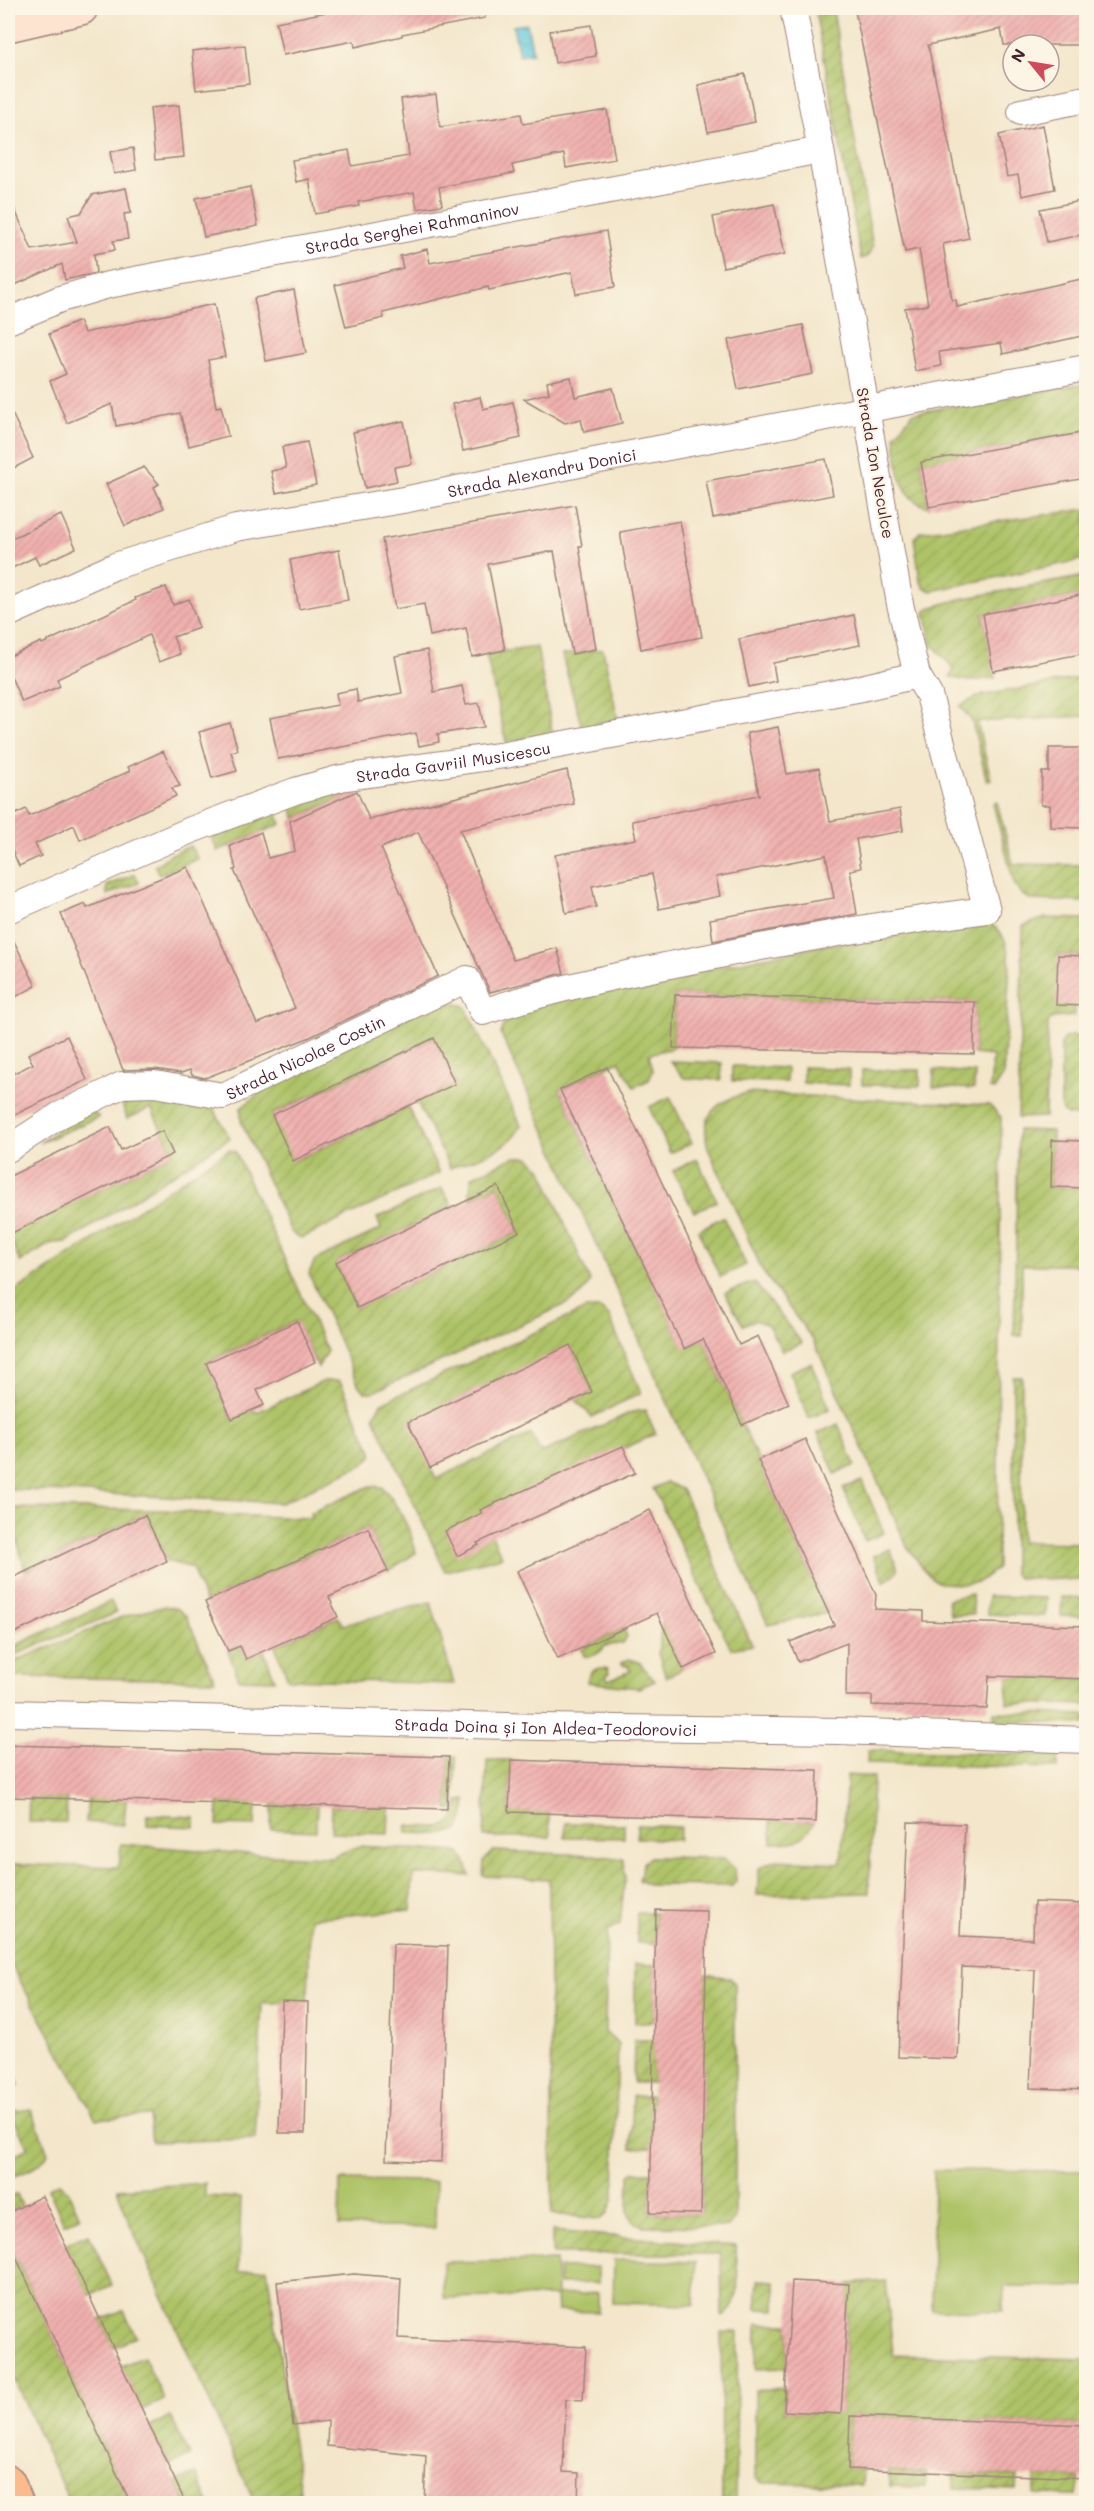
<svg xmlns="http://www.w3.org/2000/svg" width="1094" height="2511" font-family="Mali,sans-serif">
<defs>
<pattern id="garden-furrows" width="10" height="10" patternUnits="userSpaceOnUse" patternTransform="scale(1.5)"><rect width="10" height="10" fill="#aec367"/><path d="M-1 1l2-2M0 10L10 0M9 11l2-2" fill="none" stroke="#97a75a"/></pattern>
<pattern id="water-waves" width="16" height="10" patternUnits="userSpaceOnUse" patternTransform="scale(1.5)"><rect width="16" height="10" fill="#60c9db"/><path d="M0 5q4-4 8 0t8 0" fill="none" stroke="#55acbc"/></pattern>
<pattern id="building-hatch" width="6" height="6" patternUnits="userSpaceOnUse" patternTransform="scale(1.5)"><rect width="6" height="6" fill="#f0b1af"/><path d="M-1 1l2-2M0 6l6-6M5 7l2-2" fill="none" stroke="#cf9897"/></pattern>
</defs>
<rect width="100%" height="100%" fill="#fcf5e5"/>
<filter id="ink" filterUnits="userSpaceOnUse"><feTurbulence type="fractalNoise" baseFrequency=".0167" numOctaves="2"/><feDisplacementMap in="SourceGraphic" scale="12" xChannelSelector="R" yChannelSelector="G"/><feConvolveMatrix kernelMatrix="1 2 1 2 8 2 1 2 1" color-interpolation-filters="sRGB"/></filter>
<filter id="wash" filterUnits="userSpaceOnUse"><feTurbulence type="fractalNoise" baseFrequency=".008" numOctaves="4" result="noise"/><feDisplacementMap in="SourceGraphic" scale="24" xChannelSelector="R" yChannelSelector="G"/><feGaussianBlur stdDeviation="1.35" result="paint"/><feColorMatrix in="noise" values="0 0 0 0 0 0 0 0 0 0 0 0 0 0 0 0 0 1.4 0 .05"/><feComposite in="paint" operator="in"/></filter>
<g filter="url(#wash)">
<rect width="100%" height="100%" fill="#f3e6ca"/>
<g fill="#aec367" stroke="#7c7149" stroke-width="1.5">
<path d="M934,2170L1086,2171V2287L1004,2286L1003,2311L932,2310Z"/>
<path d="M340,2180L436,2181L435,2228L339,2226Z"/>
<path d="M556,2260L557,2295L598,2293V2312L557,2311L556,2296L443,2298V2262Z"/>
<path d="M614,2260L696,2262L694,2305L613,2303Z"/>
<path d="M598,2267V2283L559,2284V2268Z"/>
</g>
<g fill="url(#garden-furrows)" stroke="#7c7149" stroke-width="1.5">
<path d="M833,11L873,247L867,257L861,259L816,15Z"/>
<path d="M1086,384V432L921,462L929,507C897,500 897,462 895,435L913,413Z"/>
<path d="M1086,509V559L931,591L924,588L920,580L914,538L920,532Z"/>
<path d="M1086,576V594L983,614L995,678L968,681L950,677L954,669L932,644L925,613L929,608L960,599Z"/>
<path d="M537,647L553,736L506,742L486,654Z"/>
<path d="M603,649L618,720L582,728L562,655Z"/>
<path d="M1086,677V716L977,722L991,780L987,781L972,721L960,706L979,696Z"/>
<path d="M333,790L358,791L295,818L290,804Z"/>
<path d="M997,802L1013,864L1086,865V902L1031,900L1021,894L1014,883L993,804Z"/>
<path d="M276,812L281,824L217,851L212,838Z"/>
<path d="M190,846L198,859L159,875L155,866L170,855Z"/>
<path d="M135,874L139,883L107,895V886Z"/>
<path d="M1045,918L1086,919V956L1058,955L1074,1005V1016L1052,1018L1048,1023L1045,1117L1018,1118L1023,926Z"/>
<path d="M985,922L994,926L1001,933L1006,943L1010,964L1003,1076L994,1090L990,1089L993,1056L974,1054L975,1002L675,995L673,1048L649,1054L653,1071L649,1080L634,1087L619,1061L560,1090L684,1348L703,1339L828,1613L768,1625L501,1034C504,1020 511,1014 522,1006L825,945Z"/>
<path d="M442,1000L465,1006L521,1125C512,1150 472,1159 450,1168L417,1102L455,1084L433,1038L272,1114L294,1161L408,1107L439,1173L302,1238L295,1236L290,1230L241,1121V1108L282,1075Z"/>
<path d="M1071,1036H1086V1117L1067,1115L1061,1109V1045L1064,1038Z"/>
<path d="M670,1061L722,1063L721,1080L684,1078Z"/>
<path d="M732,1066L787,1068L786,1082L732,1081Z"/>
<path d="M803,1067L849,1069V1085L803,1083Z"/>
<path d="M862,1070H920V1086L862,1085Z"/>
<path d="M934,1070L975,1073L974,1089L933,1087Z"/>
<path d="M154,1091L212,1106L230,1138L67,1242L52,1243L20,1262L8,1234L173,1154L151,1108L127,1119L123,1107L124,1100Z"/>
<path d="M747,1093L989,1105L1001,1117L997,1568L978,1582L965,1584L940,1583L933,1579L924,1570L907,1546L813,1340L763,1272L708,1148C699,1114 717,1101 747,1093Z"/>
<path d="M670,1097L692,1143L670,1153L649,1107Z"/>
<path d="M88,1109L99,1117L39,1143Z"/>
<path d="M1018,1130L1052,1131L1051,1187L1086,1188V1265H1022V1336L1014,1335Z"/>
<path d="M228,1150L235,1151L327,1351L318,1367L296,1321L207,1362L232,1419L254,1409L255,1413L324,1381H340L372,1451V1456L364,1464L281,1503L8,1489V1296Z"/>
<path d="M514,1157H528L541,1168L590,1281C584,1295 573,1300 560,1307L373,1392H365L359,1386L309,1274L315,1260L381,1229L377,1218L442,1188L453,1207L336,1262L357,1308L519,1232L498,1186L470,1199L471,1177Z"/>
<path d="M697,1159L717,1201L694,1212L673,1171Z"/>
<path d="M723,1217L746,1265L720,1277L698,1230Z"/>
<path d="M754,1282L802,1343L782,1351L768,1325L755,1320L743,1325L725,1293Z"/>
<path d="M586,1309H600L609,1316L641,1393L592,1417L575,1399L592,1392L570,1346L409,1422L436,1479L531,1434L541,1453L632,1412L645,1410L656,1434L481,1511L502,1557L445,1571L377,1424L374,1416L381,1403Z"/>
<path d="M811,1363L830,1409L809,1418L790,1372Z"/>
<path d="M1013,1377H1022L1021,1542L1086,1543V1580L1019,1578L1013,1573Z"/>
<path d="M838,1424L855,1465L835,1474L818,1433Z"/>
<path d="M862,1481L884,1533L865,1541L843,1488Z"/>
<path d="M666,1482L682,1489L752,1645L731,1649L653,1488Z"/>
<path d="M370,1486L382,1487C397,1503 412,1531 416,1553L388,1571L368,1528L205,1602L192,1568L167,1561L145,1515L25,1571L11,1516L14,1508L165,1510L220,1515L312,1518L310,1513Z"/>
<path d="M890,1549L897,1566V1572L884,1582L873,1556Z"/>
<path d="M972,1594L973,1615H950L948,1599Z"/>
<path d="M988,1596L1046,1598L1045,1616L987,1614Z"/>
<path d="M1062,1597L1086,1598V1617L1061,1616Z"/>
<path d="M111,1601L116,1613L8,1658V1649Z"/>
<path d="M431,1602L454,1684L288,1679L275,1646L338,1617L343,1625Z"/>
<path d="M165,1606L178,1609L186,1616L215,1680L12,1677L8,1664L122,1617Z"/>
<path d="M662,1622L683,1669L666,1677L658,1653Z"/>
<path d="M624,1629L627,1637L623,1643L605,1646C600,1654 593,1657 584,1656L581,1648Z"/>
<path d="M240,1646L246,1659L264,1651L275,1680L239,1679L228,1651Z"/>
<path d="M629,1659L639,1662L655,1681L639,1688L587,1682C589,1671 597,1666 608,1669L609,1674L606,1676L608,1680L631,1671L627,1665L625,1666L621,1663Z"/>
<path d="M1008,1677L1086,1679V1705L1007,1703Z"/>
<path d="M994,1712L1086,1715V1724L994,1721Z"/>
<path d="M868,1750L1058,1755V1768L867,1763Z"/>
<path d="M456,1756L454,1809H447L449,1757Z"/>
<path d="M487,1760H511L509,1811L549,1813L550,1837H484Z"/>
<path d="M847,1775L873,1777L869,1893L757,1895L759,1868L776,1860L841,1863Z"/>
<path d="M29,1797L67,1798L66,1822H28Z"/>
<path d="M88,1798L126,1800L124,1825L86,1822Z"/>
<path d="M466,1800L464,1819L458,1830L444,1834L406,1833L407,1825C434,1826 456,1836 458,1801Z"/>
<path d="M218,1803H256L255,1826L217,1825Z"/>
<path d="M272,1804L317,1805L316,1831L271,1829Z"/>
<path d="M332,1806L389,1807L388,1834L331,1832Z"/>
<path d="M147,1815L195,1817V1827L147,1825Z"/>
<path d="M770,1820L814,1822C803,1843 794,1843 772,1843Z"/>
<path d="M566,1823L624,1824V1838L565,1837Z"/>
<path d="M637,1825L680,1827L679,1840L637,1838Z"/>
<path d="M121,1844L250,1854L331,1857L359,1846L459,1852L465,1860L470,1876L413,1874L411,1910L310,1918L308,2002L262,2003L255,2139L152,2142L149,2115L96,2119L8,1959V1864L119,1867Z"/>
<path d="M493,1851L594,1855L623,1859L625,1877L620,1924L607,1931L605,2032L618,2044L614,2197L608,2213L599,2219L552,2214L549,1879L483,1876L484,1860Z"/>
<path d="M650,1857L724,1858L735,1870L736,1881L732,1886L648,1885L639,1880L643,1863Z"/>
<path d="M637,1913H656V1944L637,1943Z"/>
<path d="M635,1964L655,1965L654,2021L635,2023Z"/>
<path d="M705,1974L730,1978L735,1984V2218L728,2227L643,2226L632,2221L628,2212L629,2175L632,2172H651L650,2213L701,2214Z"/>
<path d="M634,2040H654L653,2083H633Z"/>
<path d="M8,2058L19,2085L8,2093Z"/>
<path d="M633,2096H652V2147L631,2148Z"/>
<path d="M31,2109L48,2153C43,2167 21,2173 8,2179V2158L28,2148L10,2112Z"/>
<path d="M59,2183L68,2191L80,2217L64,2224L48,2188Z"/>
<path d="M205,2183V2196L241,2198L239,2272L267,2268L302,2503H255L129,2222L117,2189Z"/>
<path d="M17,2194L22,2206L8,2213V2198Z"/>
<path d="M552,2231L736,2246C736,2267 745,2305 722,2316L721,2254H552Z"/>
<path d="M89,2234L112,2285L88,2296L65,2244Z"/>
<path d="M8,2240L131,2503H70L8,2366Z"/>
<path d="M758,2280L775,2281V2310L756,2309Z"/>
<path d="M886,2281L893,2355L1086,2359V2425L850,2416L848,2469L863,2470L862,2485L763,2483L755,2478V2390L785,2388L784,2411L841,2413L849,2284Z"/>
<path d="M124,2311L136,2337L113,2348L100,2320Z"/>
<path d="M757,2324H789L787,2368L756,2369Z"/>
<path d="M721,2332H738L735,2503H722Z"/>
<path d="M144,2357L164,2400L142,2410L121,2366Z"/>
<path d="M170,2416L190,2456L168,2465L150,2427Z"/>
<path d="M889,2471L927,2473L925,2487L890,2486Z"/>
<path d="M196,2473L209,2503H186L176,2483Z"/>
<path d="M954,2473L1017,2476L1016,2490L954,2488Z"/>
<path d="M1035,2476L1080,2478L1077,2495L1035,2494Z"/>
</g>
<path fill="url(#water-waves)" stroke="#557483" stroke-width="1.5" d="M527,24L533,53L519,55L513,26Z"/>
<g id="blocks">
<g fill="url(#building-hatch)">
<path d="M347,8H484L485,18L402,34V36L355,47L354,41L283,55L276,22Z"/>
<path d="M870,8H1086V45H1004L1001,29L928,45L969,238L943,244L952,300H956L957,307L1086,278V335L1003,354L1001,343L939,352L941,366L915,371L905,308L928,305L919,249L905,252L855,11Z"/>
<path d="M591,25L596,56L555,63L550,31Z"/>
<path d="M245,45L249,84L196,90L192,51Z"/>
<path d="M745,74L755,122L708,132L698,85Z"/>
<path d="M436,94L440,127L521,114L523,124L607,110L615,159L566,168L564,154L512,165L514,173L439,187L442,205L417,209L414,192L358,202L359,206L315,214L309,179L296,182L292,160L349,150L352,166L409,156L401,99Z"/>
<path d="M179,105L184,157L155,160L150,108Z"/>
<path d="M1043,125L1055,189L1022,196L1018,175L1007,177L999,135Z"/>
<path d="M133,148L136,170L114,174L110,152Z"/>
<path d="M250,187L258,226L204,237L196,198Z"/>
<path d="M126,188L131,213L124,214L128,239L113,241L115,250L94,254L96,273L65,280L62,264L8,288V193L32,250L77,242L68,216L81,213L92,195Z"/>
<path d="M1086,200V234L1047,242L1040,209Z"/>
<path d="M774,204L785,254L723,267L713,217Z"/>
<path d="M606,231L615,287L576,294L572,272L489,290L488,287L383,313L384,318L346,327L335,285L403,268L400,256L427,249L430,263Z"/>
<path d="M294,290L306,353L266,361L254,298Z"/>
<path d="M214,304L225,357L208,360L216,407L221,406L228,436L189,446L180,413L116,426L112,404L67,423L50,381L66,374L49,334L79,321L84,333Z"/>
<path d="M803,325L813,374L738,389L728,340Z"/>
<path d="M571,377L575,397L613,388L622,423L584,432L581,419L565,423L524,399L549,393L547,382Z"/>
<path d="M480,397L483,409L513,402L521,438L463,451L452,404Z"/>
<path d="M8,405L33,458L8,471Z"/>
<path d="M404,421L412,464L394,467L397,481L365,488L353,432Z"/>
<path d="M1086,432V478L929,507L921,462Z"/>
<path d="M307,442L316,485L276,493L271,471L286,468L282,447Z"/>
<path d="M826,459L833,495L713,518L706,481Z"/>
<path d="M144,467L159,484L154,487L164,508L125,526L106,484Z"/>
<path d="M575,505L582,546H579L596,649L572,654L554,551L488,564L505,650L472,657L466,628L430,636L424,604L395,609L382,539Z"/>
<path d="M61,515L76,548L39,565L35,557L8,570V540Z"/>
<path d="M680,521L702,637L641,649L620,532Z"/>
<path d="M339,550L348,600L299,609L290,560Z"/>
<path d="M166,587L173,605L189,599L199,628L173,637L180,654L159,662L149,635L57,679L60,686L22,702L8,670V657L41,642L42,644L136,600L135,598Z"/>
<path d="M1086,594V653L993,671L983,614Z"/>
<path d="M854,615L860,645L773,663L776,681L749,687L739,639Z"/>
<path d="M427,650L434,692L462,686L466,705L479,703L484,727L438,734L439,742L419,746L416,733L278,759L270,718L338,705L336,693L356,689L358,702L402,693L395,656Z"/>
<path d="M230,723L238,750L231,752L237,771L212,778L199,732Z"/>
<path d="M778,727L787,774L819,768L830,821L900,809L903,831L856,839L861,868L850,870L857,914L713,941L710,919L834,898L826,855L716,877L720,896L659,909L652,874L592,886L596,907L566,913L555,855L636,839L632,821L759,795L747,733Z"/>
<path d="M1049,748H1086V828L1050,827V805H1041L1042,772H1049Z"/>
<path d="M163,751L180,786L172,788L176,796L80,840L74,825L35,844L41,856L19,866L8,840V818L26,809L29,816L130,771L128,767Z"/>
<path d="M567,770L574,804L460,830L513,960L557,948L564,973L490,992L418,832L381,848L438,976L308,1038L205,1078L192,1075L190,1070L181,1073L155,1069L123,1070L61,914L85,904L87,908L188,867L257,1024L295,1008L234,870L236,869L230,846L261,832L268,858L295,851L290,821L357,791L369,819Z"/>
<path d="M8,929L36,986L8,1001Z"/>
<path d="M1058,955L1086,956V1006L1056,1005Z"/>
<path d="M675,995L975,1002L974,1054L673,1048Z"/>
<path d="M67,1036L87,1080L8,1118V1076L33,1064L28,1054Z"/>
<path d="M434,1038L455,1084L293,1161L272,1115Z"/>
<path d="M607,1067L739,1345L758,1336L789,1404L742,1425L703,1339L684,1349L560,1090Z"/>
<path d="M110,1127L121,1150L162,1131L173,1154L8,1235V1177Z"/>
<path d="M1052,1140L1086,1141V1188L1051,1187Z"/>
<path d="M498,1186L519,1232L357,1308L336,1262Z"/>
<path d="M297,1321L315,1362L257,1390L264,1405L232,1419L206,1363Z"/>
<path d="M570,1345L592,1392L430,1468L408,1422Z"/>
<path d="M805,1439L876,1595L875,1609L923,1611V1621L1086,1626V1679L989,1676L987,1709L872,1705V1696H846L847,1643L798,1662L790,1642L834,1625L758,1460Z"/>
<path d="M623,1446L635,1473L477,1543L479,1545L457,1556L445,1531L482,1513L480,1510Z"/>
<path d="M650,1510L716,1654L683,1669L657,1613L558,1659L517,1571Z"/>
<path d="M145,1515L167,1561L8,1636V1580Z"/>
<path d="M368,1528L388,1571L329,1597L338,1617L246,1659L240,1646L228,1651L205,1602Z"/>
<path d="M8,1745L449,1757L447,1809L8,1797Z"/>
<path d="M511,1760L818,1770L816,1822L509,1812Z"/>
<path d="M908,1822L965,1824L960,1936L1033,1939L1034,1902L1086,1904V2090L1030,2088L1035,1970L962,1967L958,2059L898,2057Z"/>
<path d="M656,1910L707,1911L701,2214L650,2213Z"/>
<path d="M393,1944L448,1946L441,2162L386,2160Z"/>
<path d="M282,2001L308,2002L305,2133H279Z"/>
<path d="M42,2196L65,2244L186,2504H131L8,2240V2213Z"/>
<path d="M354,2274L401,2278L398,2338L586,2347L583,2400L566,2399L563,2472L579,2473L578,2504H424L426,2456L327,2446L328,2421L293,2425L277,2282Z"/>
<path d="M792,2281L849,2284L841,2414L784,2411Z"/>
<path d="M850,2416L1086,2425V2478L848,2469Z"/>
</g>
</g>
</g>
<g filter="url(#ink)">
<use href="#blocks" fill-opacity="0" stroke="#9e827a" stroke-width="1.5"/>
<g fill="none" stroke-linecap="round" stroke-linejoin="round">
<g stroke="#9e827a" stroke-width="28">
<g id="minor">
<path d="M1021,112L1086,99"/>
<path id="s1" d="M8,321L60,299L108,285L821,150"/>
<path id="s2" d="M8,614L115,566L236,528L403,500L589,462L1086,368"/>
<path id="s3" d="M8,910L191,830L295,791L341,778L505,755L857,689L917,675"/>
<path id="s4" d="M8,1149L60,1115L122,1085L155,1084L223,1096L467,979L483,1012C551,989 620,975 690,961C788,941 887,923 987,910L929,695L917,675L900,604L821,150L793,8"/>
<path id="s5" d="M8,1713L541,1727L839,1731L1086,1740"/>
</g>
</g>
<g stroke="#9e827a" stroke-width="36">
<path id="secondary" d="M8,25L81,8"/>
</g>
<g stroke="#9e827a" stroke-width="36">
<path id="primary" d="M8,2482L17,2504"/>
</g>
<use href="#minor" stroke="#fff" stroke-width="26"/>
<use href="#secondary" stroke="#fde4d1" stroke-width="33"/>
<use href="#primary" stroke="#fbbb8c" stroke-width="33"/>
</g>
</g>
<g text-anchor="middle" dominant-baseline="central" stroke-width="4.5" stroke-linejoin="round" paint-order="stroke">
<g font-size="16" fill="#4a1f2b" stroke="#fcf5e5">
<text stroke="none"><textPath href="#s1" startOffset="416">Strada Serghei Rahmaninov</textPath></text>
<text transform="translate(876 463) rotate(80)">Strada Ion Neculce</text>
<text stroke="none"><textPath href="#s2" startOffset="555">Strada Alexandru Donici</textPath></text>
<text stroke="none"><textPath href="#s3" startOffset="472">Strada Gavriil Musicescu</textPath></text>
<text stroke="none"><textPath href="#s4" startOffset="324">Strada Nicolae Costin</textPath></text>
<text stroke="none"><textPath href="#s5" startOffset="538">Strada Doina și Ion Aldea-Teodorovici</textPath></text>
</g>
</g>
<rect width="1094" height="2511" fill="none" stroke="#fcf5e5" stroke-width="30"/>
<g transform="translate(1031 63) rotate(300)"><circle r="28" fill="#fcf5e5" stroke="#b59f9b" stroke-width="1.5"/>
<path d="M0-4.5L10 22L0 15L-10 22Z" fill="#d1495b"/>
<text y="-9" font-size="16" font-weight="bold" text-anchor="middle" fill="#4a1f2b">N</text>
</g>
</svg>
